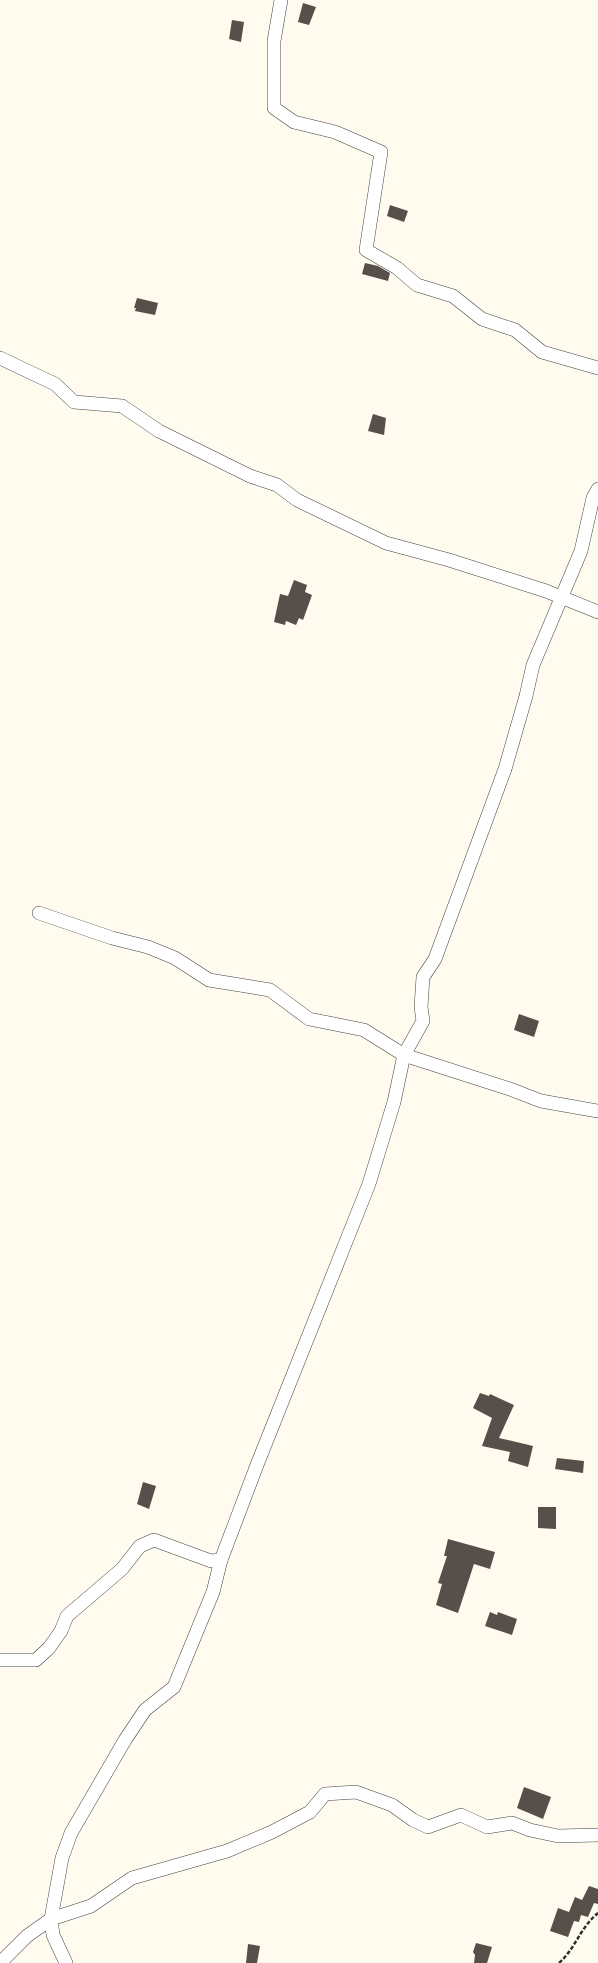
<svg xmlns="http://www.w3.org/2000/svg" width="598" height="1963" font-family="'Times New Roman',serif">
<rect width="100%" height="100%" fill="#fffcef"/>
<g fill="#574f4a">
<path d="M303,3L316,7L309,25L298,22Z"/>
<path d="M232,20L244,22L241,42L229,39Z"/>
<path d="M390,205L408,211L404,222L387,216Z"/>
<path d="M365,263L378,266L390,273L388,281L362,274Z"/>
<path d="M137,298L158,303L155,315L135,311L136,308H134Z"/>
<path d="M373,414L386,418L384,435L368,431Z"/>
<path d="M294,580L307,585L305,592L312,595L303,620L299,618L296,625L286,621L285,625L274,622L280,594L288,596Z"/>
<path d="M519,1014L539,1021L534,1037L514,1030Z"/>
<path d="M480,1393L489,1396L490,1394L514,1405L499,1438L533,1446L528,1467L508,1461L510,1452L482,1446L492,1418L473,1408Z"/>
<path d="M557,1458L584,1461L583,1473L555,1469Z"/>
<path d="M143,1482L156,1486L149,1509L137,1504Z"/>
<path d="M538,1507H556V1529L538,1528Z"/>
<path d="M448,1539L495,1552L490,1569L474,1564L458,1613L436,1605L442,1584L438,1583L447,1556H444Z"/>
<path d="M490,1612L497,1615L498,1612L517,1619L512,1635L485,1626Z"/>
<path d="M524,1787L551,1797L543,1819L517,1808Z"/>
<path d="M589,1886L598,1889V1904L594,1903L588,1917L581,1915L579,1922L574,1921L568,1937L550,1931L558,1908L569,1912L575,1897L582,1900Z"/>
<path d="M476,1943L492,1947L487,1963H474L475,1955L473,1952Z"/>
<path d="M248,1944L260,1946L257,1963H246Z"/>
</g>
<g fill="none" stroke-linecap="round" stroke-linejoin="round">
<g stroke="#414141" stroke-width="14">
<g id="street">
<path d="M281,0L274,41V108L294,122L335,132L381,152L366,250L397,268L417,285L453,296L482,319L515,330L542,352L598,368"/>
<path d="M0,358L55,384L74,402L122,406L159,431L250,476L277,485L297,500L386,543L449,560L546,591L598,612"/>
<path d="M39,913L112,938L148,947L175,958L209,980L270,990L309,1019L364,1030L404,1055L510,1089L541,1101L598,1111"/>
<path d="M0,1660H36L49,1648L61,1631L67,1616L122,1569L140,1546L154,1540L211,1561L221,1560"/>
<path d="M0,1963L27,1936L51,1919L91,1906L132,1878L227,1851L272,1832L310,1812L325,1794L356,1792L392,1805L413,1820L428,1827L461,1815L487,1827L512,1823L530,1830L558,1836L598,1835"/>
<path d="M66,1963L53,1935L51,1919L62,1858L71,1833L125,1740L145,1710L174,1687L213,1592L221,1560L257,1465L369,1184L394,1102L404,1055L423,1021L421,1007L423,977L435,959L505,769L526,696L533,665L581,551L593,498L598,489"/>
</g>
</g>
<path stroke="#303030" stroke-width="2.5" stroke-dasharray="4 2" stroke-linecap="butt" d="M559,1963C576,1948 579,1929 598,1913"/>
<use href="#street" stroke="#fff" stroke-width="13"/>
</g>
</svg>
